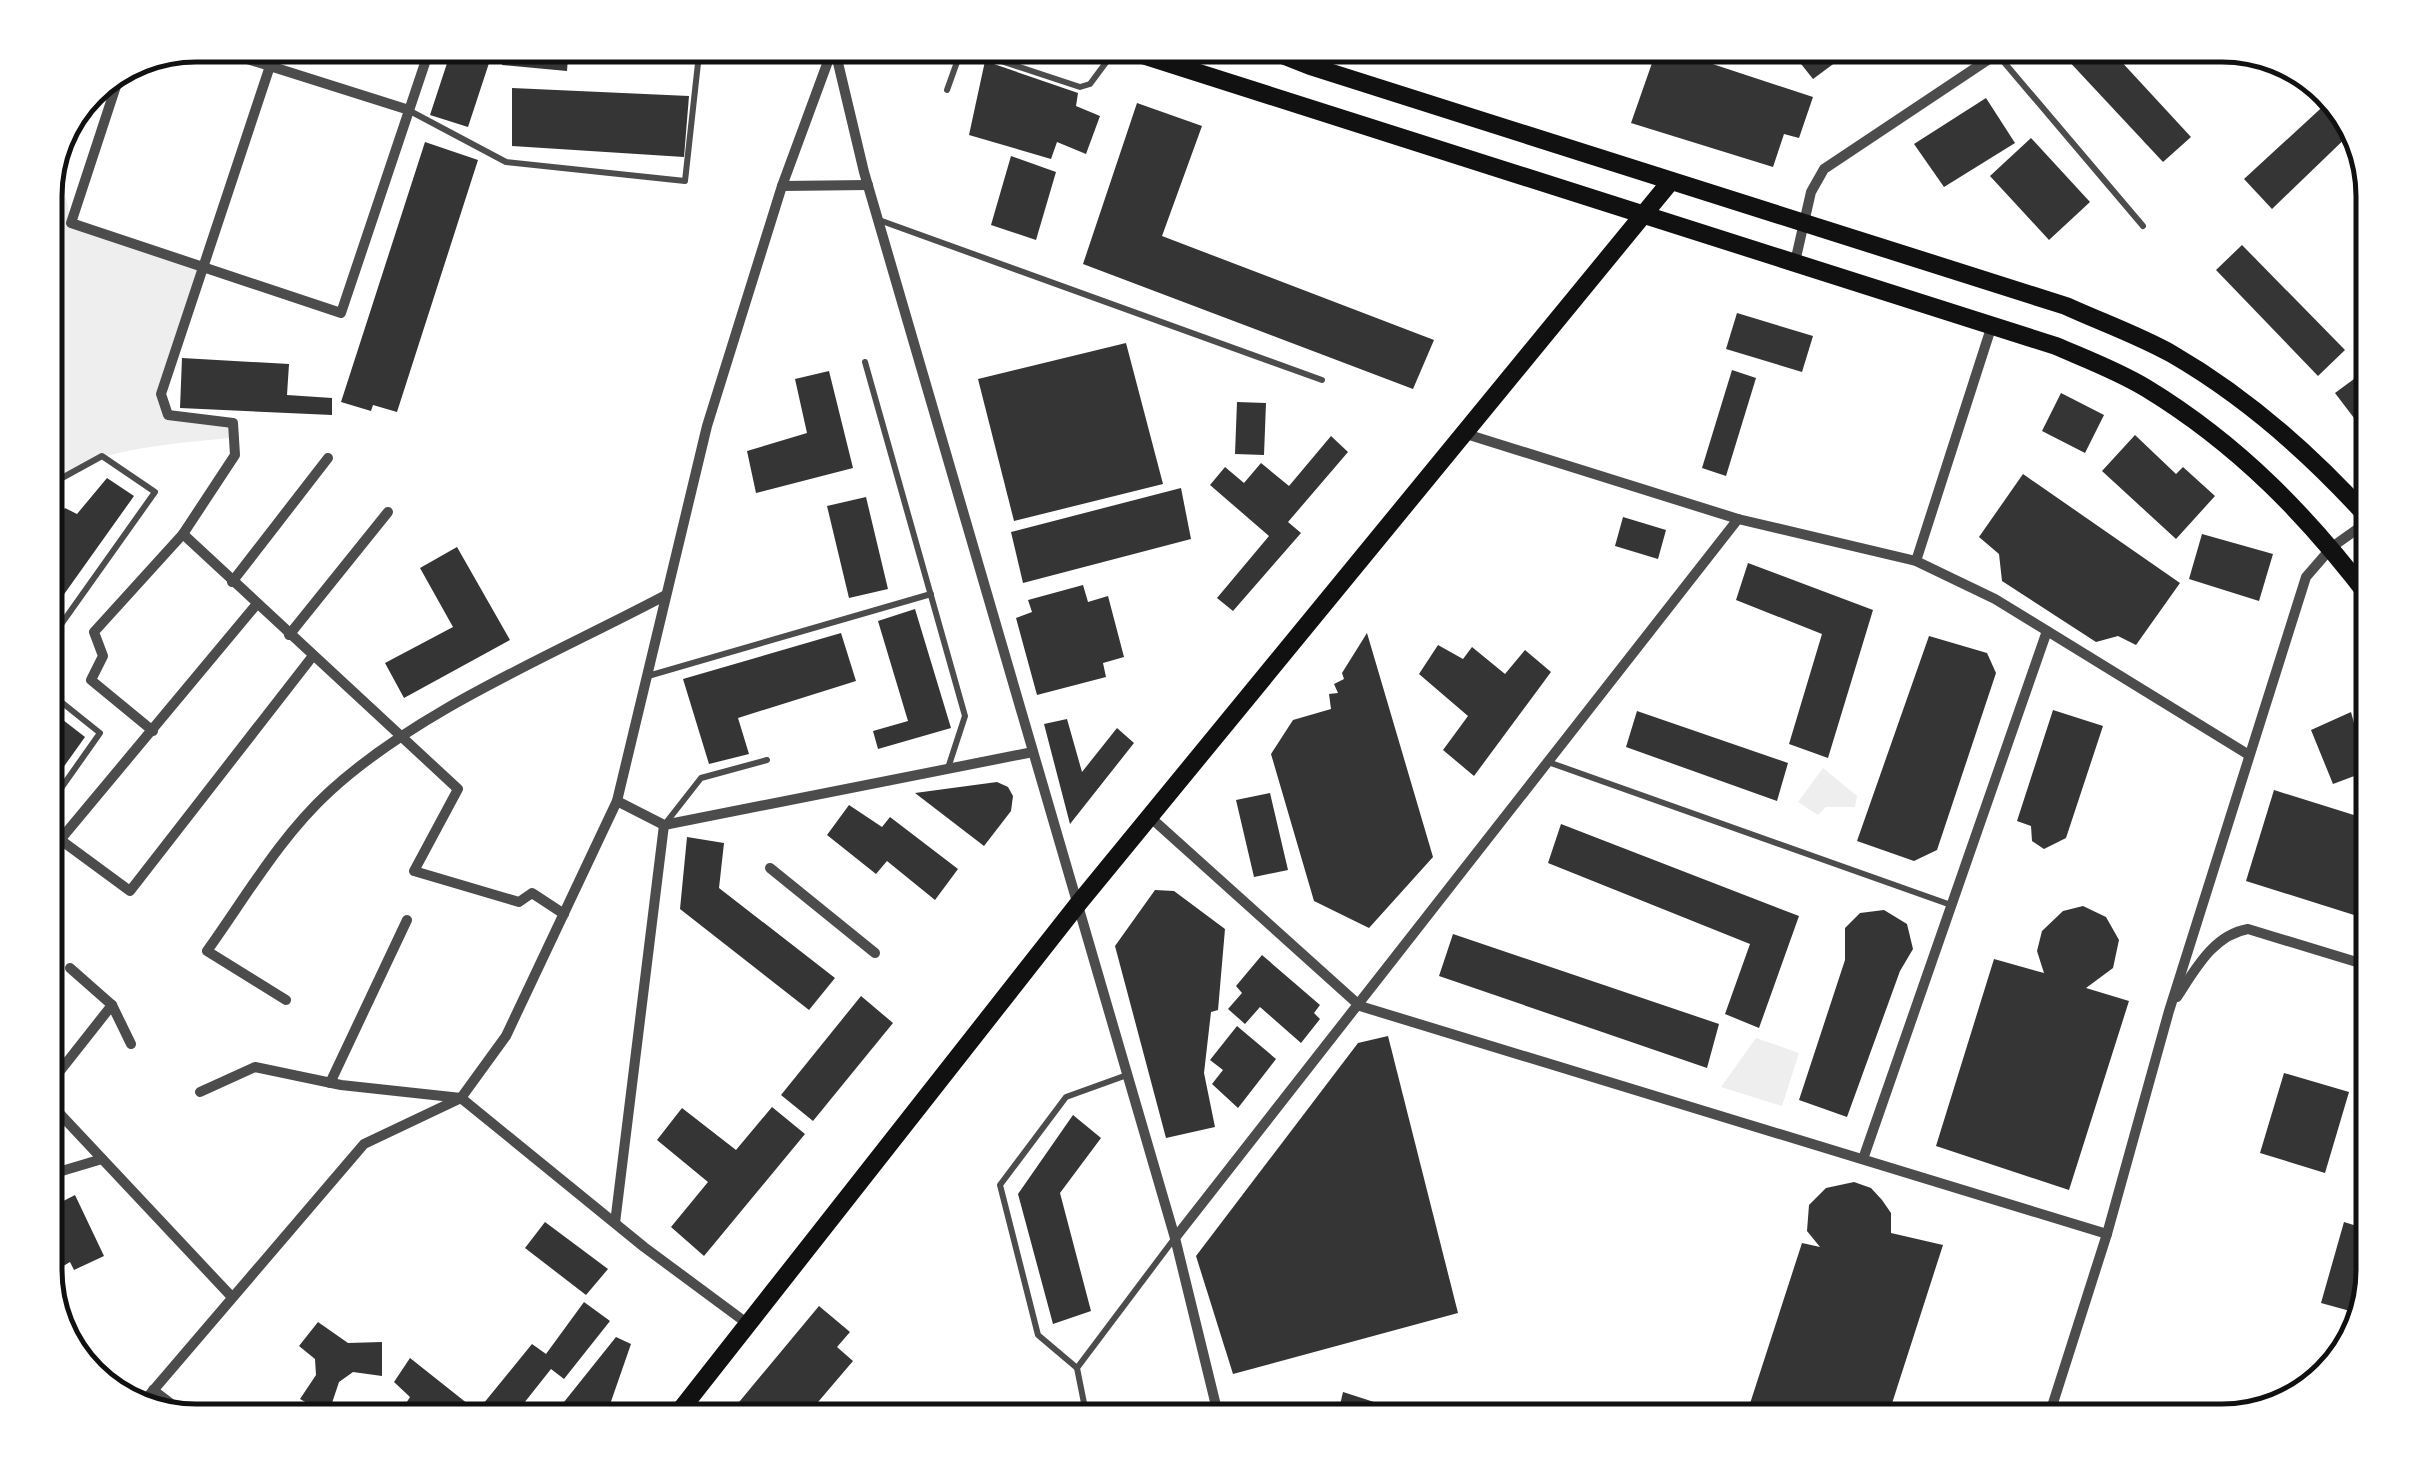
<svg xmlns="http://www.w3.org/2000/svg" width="2418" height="1467" font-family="Montserrat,sans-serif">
<rect width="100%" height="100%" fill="#fff"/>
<g fill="#eee">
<path d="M58,158L71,223L204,268L161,394L168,415L233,423L236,437C185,444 75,446 45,493V187Z"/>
<path d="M1823,768L1857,796L1855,807H1826L1818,815L1798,802Z"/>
<path d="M1756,1038L1799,1053L1782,1106L1721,1087Z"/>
</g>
<g fill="#353535">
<path d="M453,45H480L479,50L492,54L468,127L430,115Z"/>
<path d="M503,45H569L567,71L502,65Z"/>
<path d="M1786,45H1859L1813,79Z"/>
<path d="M2077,45H2106L2191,137L2163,162L2065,57Z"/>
<path d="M1658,46L1813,97L1799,138L1784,134L1773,167L1631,123Z"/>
<path d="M985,61L1078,93L1076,106L1100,116L1086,154L1057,142L1051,159L969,135Z"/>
<path d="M512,88L689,96L684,157L512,146Z"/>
<path d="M1986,98L2015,143L1944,187L1914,144Z"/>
<path d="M2331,99L2355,129L2272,209L2244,179Z"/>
<path d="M1137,103L1202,126L1162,236L1434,340L1413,389L1083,264Z"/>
<path d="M2031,138L2090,202L2049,240L1990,176Z"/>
<path d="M425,142L478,160L397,412L373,405L371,411L341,402Z"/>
<path d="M1011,156L1056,172L1036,240L991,225Z"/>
<path d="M2242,245L2345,350L2318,376L2216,270Z"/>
<path d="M1737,313L1813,336L1802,372L1726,349Z"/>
<path d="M1126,343L1163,484L1014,521L978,379Z"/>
<path d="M182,358L289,364L287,395L332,398V415L180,408Z"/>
<path d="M2373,365V443L2335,393Z"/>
<path d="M1732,370L1756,378L1726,476L1702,468Z"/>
<path d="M829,371L853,468L756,493L747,451L807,433L795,379Z"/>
<path d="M2061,393L2104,415L2085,453L2042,431Z"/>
<path d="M1237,402L1266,403L1264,455L1235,454Z"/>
<path d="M2135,435L2176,474L2183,467L2215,496L2176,539L2102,471Z"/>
<path d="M1331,436L1348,452L1288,522L1301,533L1233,611L1217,598L1269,536L1210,485L1225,467L1244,483L1261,463L1289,486Z"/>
<path d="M2023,474L2180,583L2136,645L2118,636L2096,642L2002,581L1999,554L1979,537Z"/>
<path d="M107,478L134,496L45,621V537L65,508L77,514Z"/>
<path d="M1181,488L1191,539L1023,583L1011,532Z"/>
<path d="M866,497L888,589L849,598L827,506Z"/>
<path d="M1623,517L1666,530L1658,559L1615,546Z"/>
<path d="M2202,534L2273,554L2259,601L2189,579Z"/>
<path d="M457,547L510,640L404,698L385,663L453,627L420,568Z"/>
<path d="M1748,563L1873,610L1828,758L1789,744L1822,634L1736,600Z"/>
<path d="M1083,585L1088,602L1108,596L1124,657L1103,663L1106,677L1037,695L1016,618L1032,612L1028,600Z"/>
<path d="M915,609L951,728L878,749L873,731L908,721L878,621Z"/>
<path d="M841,633L856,681L738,718L749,754L709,764L683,679Z"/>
<path d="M1367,633L1433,857L1369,928L1314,901L1271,754L1293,720L1331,709L1329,694L1338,693L1334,684L1344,679L1342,673Z"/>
<path d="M1929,636L1987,653L1996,673L1937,850L1914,861L1857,841Z"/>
<path d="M1438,645L1463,659L1472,647L1505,674L1525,650L1551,672L1474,776L1443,750L1468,716L1419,674Z"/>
<path d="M45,706L85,737L45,793Z"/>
<path d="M2053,710L2103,726L2066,838L2044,849L2032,841L2031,826L2017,821Z"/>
<path d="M1637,711L1788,763L1777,801L1626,747Z"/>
<path d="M2351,712L2354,723L2373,715V769L2333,784L2311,730Z"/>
<path d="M1067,719L1082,772L1117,728L1134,743L1070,824L1044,724Z"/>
<path d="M997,782L1008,787L1013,796L1011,811L984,846L915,793Z"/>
<path d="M2274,790L2373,821V921L2246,881Z"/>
<path d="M1270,793L1288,870L1254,877L1236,800Z"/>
<path d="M849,805L882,827L890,817L958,869L935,900L887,861L876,874L827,835Z"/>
<path d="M1561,824L1799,916L1759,1028L1725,1014L1750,944L1548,863Z"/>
<path d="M687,837L724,843L719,888L835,978L809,1010L680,909Z"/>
<path d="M1155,890L1174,891L1225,929L1218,1010L1211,1012L1204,1073L1215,1127L1166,1138L1115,946Z"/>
<path d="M2083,906L2106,917L2119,940L2113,968L2086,988L2129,1001L2069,1190L1936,1146L1994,959L2044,973L2037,951L2042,931L2063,911Z"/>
<path d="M1884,910L1907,924L1913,949L1900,971L1847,1117L1799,1100L1845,960V928L1860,913Z"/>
<path d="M1453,934L1719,1024L1707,1068L1439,976Z"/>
<path d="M1262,955L1320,1005L1314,1013L1320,1019L1301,1043L1260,1007L1245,1024L1228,1009L1242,993L1236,986Z"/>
<path d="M861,996L893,1023L813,1121L781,1095Z"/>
<path d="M1237,1026L1276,1059L1238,1108L1212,1084L1223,1070L1210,1060Z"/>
<path d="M1388,1036L1458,1313L1233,1374L1196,1256L1358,1043Z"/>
<path d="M2284,1073L2349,1092L2325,1173L2260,1153Z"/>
<path d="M772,1107L805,1134L704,1256L671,1227L708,1182L657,1140L682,1108L736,1150Z"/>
<path d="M1073,1115L1101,1138L1060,1193L1091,1311L1053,1324L1018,1194Z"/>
<path d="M1854,1182L1871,1188L1882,1200L1891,1213V1233L1943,1245L1886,1422H1744L1802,1243L1820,1247L1807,1231L1809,1205L1826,1188Z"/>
<path d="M75,1195L104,1256L74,1270L70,1262L45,1277V1229L54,1224L48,1209Z"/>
<path d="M545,1222L608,1269L586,1295L525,1248Z"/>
<path d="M2344,1222L2373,1231V1271L2361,1314L2321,1303Z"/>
<path d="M584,1302L610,1321L564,1379L551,1369L509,1422H494L479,1409L532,1344L546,1354Z"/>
<path d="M819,1306L850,1332L837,1347L853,1361L801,1422H740L730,1413Z"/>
<path d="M318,1322L348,1343L382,1342V1376L353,1372L339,1382L328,1415L300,1399L316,1375L315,1359L299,1346Z"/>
<path d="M616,1337L631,1344L607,1413L599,1422H548Z"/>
<path d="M410,1358L468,1404L453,1422L427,1410L419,1419L403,1408L410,1397L394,1382Z"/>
<path d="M1343,1392L1433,1421L1432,1422H1336Z"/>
<path d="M1287,1409L1300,1410L1317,1422H1258Z"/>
</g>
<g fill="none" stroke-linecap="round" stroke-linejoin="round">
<g stroke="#4c4c4c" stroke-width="6">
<path d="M1199,45L1264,55"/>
<path d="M1997,54L2143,226"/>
<path d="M1315,62L1342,45"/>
<path d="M947,90L957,62L974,52L1080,87L1090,84L1116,49"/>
<path d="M410,111L506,162L685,181L700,45"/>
<path d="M879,220L1322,380"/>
<path d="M865,362L965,716L948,768"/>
<path d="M45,493L51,484L102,456L155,492L45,647"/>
<path d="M648,676L931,594"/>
<path d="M45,689L100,733L45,811"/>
<path d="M1548,762L1951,905"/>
<path d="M665,824L701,778L767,760"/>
<path d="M1077,1368L1038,1335L1000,1185L1066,1097L1127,1075"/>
<path d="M1084,1422L1087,1418L1077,1368L1174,1239"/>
</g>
<g stroke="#4c4c4c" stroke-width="10">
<path d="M203,45L409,110"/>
<path d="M834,46L864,172L1175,1238L1220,1422"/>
<path d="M119,77L71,223L341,313L431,45"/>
<path d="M782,186L868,185"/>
<path d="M1795,262L1811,192L1824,169L2010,45"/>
<path d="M1463,433L1738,519L1916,561L1995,599L2249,755"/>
<path d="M183,534L458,789L414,871L519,902L532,893L564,914"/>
<path d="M1916,561L1992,325"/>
<path d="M232,582L328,458"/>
<path d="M289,635L388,512"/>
<path d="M153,731L91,680L103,656L94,632L183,534L235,455L233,423L168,415L161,394L277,45"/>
<path d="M617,801L664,825L1033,752"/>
<path d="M1150,817L1360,1006L2107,1234"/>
<path d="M62,841L130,891L312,657"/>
<path d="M45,858L256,605"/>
<path d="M770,868L875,953"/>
<path d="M70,968L112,1005L131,1044"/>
<path d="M2177,997C2195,970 2213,935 2248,929L2373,967"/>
<path d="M286,1000L207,951C245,898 280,837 329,792C419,709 557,653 666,595"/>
<path d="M330,1083L407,920"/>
<path d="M45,1090L112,1005"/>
<path d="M200,1092L255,1067L341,1085L461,1098L644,1247L748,1324"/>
<path d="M45,1098L230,1295"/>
<path d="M1863,1159L2047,631"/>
<path d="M45,1176L102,1159"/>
<path d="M615,1223L664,825"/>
<path d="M1175,1238L1738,519"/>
<path d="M153,1390L195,1422"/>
<path d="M139,1407L364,1144L461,1098L506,1036L617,801L707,426L782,186L834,45"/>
<path d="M2047,1422L2107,1234L2169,1011L2306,577L2332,547L2370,520"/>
</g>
<path stroke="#111" stroke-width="18" d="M671,1422L1078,904L1671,181"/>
<g stroke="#111" stroke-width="18">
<path d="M1111,45L2056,346C2086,359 2118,371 2146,388C2238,444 2308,516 2373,602"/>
<path d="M1257,45L1310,66L2066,306C2101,322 2138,335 2172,354C2248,398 2315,458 2373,523"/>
</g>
</g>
<path d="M0 0H2418V1467H0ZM196 62H2222A134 134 0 0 1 2356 196V1270A134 134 0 0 1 2222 1404H196A134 134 0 0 1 62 1270V196A134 134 0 0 1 196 62Z" fill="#fff" fill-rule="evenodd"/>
<path fill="none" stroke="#111" stroke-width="5" d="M196 62H2222A134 134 0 0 1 2356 196V1270A134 134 0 0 1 2222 1404H196A134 134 0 0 1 62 1270V196A134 134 0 0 1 196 62Z"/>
</svg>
